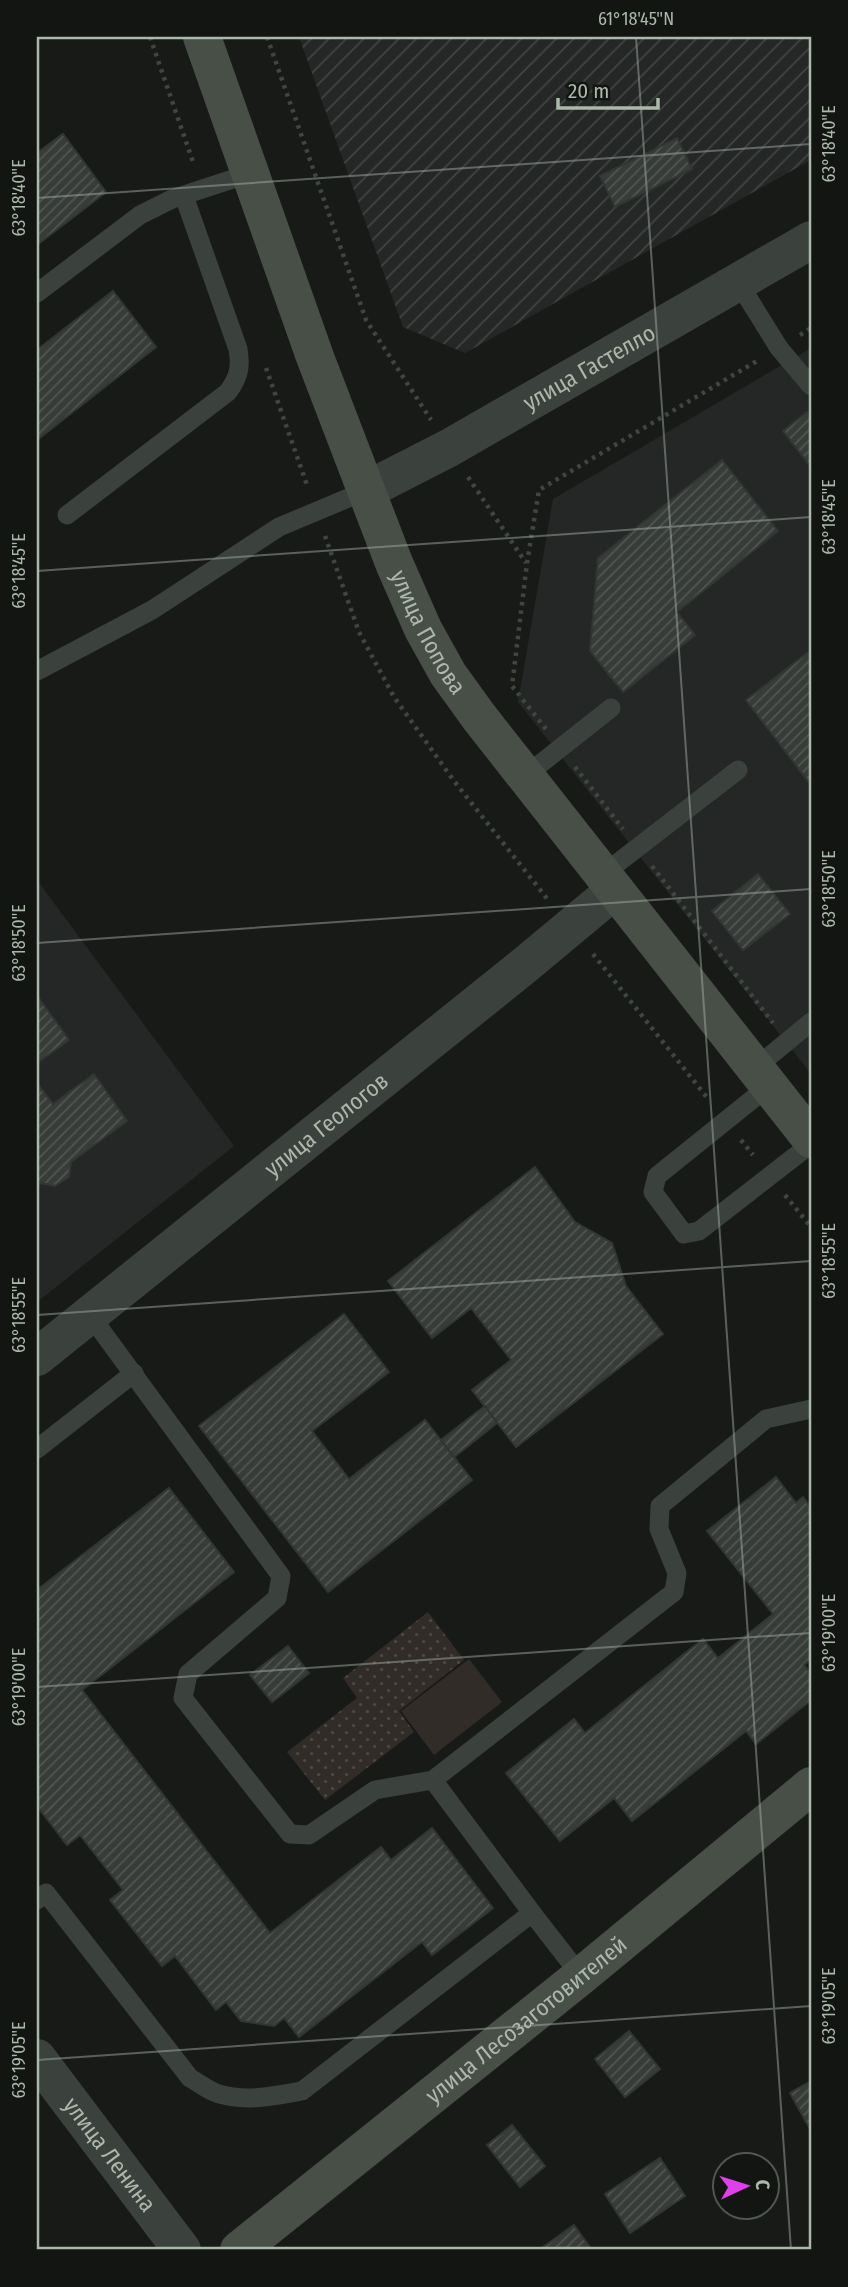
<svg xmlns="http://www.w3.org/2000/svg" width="848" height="2287" font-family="'Fira Sans Condensed',sans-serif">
<defs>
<pattern id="industrial-furrows" width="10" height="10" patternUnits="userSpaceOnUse" patternTransform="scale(1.75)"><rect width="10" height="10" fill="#242725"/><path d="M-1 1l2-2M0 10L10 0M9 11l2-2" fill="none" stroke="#414442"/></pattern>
<pattern id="grass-dots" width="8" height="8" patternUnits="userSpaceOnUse" patternTransform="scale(1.75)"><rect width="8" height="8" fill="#322c28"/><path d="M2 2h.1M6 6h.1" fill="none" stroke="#4d4844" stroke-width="1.8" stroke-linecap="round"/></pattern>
<pattern id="building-hatch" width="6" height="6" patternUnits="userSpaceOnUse" patternTransform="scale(1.75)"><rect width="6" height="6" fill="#383c39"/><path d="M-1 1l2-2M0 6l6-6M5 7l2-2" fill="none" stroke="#525653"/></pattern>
</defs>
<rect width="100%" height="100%" fill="#181a18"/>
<g fill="#242725">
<path d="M811,348V1074L518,702L553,499Z"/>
<path d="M37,880L234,1146L37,1302Z"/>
</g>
<path fill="url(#industrial-furrows)" d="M299,37H811V160L465,353L403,327Z"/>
<path fill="url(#grass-dots)" d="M428,1612L464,1660L399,1711L414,1732L325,1800L287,1752L357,1698L343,1678Z"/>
<path fill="#322c28" d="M469,1659L502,1702L434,1755L401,1711Z"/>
<g fill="url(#building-hatch)" stroke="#323633" stroke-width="2">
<path d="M63,134L106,192L37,245V153Z"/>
<path d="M677,138L692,169L615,207L600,176Z"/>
<path d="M113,291L156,347L37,440V350Z"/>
<path d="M807,412L811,417V467L783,431Z"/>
<path d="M722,460L778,531L677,612L695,635L623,692L590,651L598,558Z"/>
<path d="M811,650V785L746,700Z"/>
<path d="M758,874L790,914L743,950L712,911Z"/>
<path d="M38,997L69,1040L37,1063V998Z"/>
<path d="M94,1074L127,1121L71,1162L69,1177L55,1186L41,1183L37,1186V1083L53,1104Z"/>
<path d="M535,1167L575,1222L612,1243L626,1286L663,1334L516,1447L472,1390L511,1360L471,1308L432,1338L388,1281Z"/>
<path d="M344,1314L389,1372L312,1431L349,1479L425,1420L472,1480L328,1592L199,1426Z"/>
<path d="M485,1406L497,1423L454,1457L441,1440Z"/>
<path d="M776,1477L796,1503L803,1497L811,1508V1659L804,1665L811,1674V1700L756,1744L746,1731L632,1821L614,1798L560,1841L506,1773L574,1719L585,1733L703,1639L718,1658L773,1614L707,1531Z"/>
<path d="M169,1488L234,1572L82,1690L270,1933L381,1847L391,1860L432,1828L493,1908L432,1955L422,1942L299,2037L284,2018L274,2026L241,2021L226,2002L216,2010L175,1956L162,1966L110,1900L123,1890L80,1835L67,1845L37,1806V1590Z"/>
<path d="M288,1646L309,1673L272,1702L250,1675Z"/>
<path d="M629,2031L660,2069L625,2097L595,2059Z"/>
<path d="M811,2081V2131L790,2093Z"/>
<path d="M512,2125L545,2166L520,2187L487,2145Z"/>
<path d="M660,2158L685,2196L630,2233L605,2194Z"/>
<path d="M574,2225L592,2250H539Z"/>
</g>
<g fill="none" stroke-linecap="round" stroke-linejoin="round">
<g stroke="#3f463f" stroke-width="4.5" stroke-dasharray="3.5 5" stroke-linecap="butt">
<path d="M150,37L194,165"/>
<path d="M267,37L366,320L431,420"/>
<path d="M800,335L811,328"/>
<path d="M266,368L308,488"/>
<path d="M468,477L526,563"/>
<path d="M325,536L359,632L394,697L454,781L549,901"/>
<path d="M546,729L512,686L527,563L539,490L757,361"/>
<path d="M575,767L623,829"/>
<path d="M652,866L773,1023"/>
<path d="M593,954L709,1100"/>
<path d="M741,1140L753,1155"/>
<path d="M785,1195L811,1227"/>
</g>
<g stroke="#3b413c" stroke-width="19">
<path d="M738,282L779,348L811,386"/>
<path d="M37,293L140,215L172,199L251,173"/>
<path d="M67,515L228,392C239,377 241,367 238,349L184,196"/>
<path d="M37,671L152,610L279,527L365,491"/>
<path d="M525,776L611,708"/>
<path d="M602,875L738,770"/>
<path d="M755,1068L811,1022"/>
<path d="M769,1086L657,1176L653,1192L684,1234L699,1231L811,1144"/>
<path d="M90,1315L281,1576L277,1598L188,1674L183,1698L290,1834L309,1835L375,1790L433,1780L532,1913"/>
<path d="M37,1449L134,1373"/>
<path d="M433,1780L674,1592L677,1573L659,1529L660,1506L766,1419L811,1409"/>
<path d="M37,1900L46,1893L190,2078C199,2083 209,2091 219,2094C246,2102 275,2096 302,2091L532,1913L581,1976"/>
</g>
<g stroke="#3b413c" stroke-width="38">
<path id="s1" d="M37,1357L525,965L615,890"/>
<path id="s2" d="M37,2058L182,2250"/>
</g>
<path stroke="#3b413c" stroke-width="38" id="s3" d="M365,491L449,448L811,240"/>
<g stroke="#474f47" stroke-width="38">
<path id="s4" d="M202,37L315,357L394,563L423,629L448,674L479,717L811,1139"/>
<path id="s5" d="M239,2250L581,1976L811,1786"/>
</g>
</g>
<path fill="none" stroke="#abb9ab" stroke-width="2" stroke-opacity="0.45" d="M636,37L791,2250M37,198L811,144M37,571L811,517M37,943L811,889M37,1315L811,1261M37,1687L811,1633M37,2060L811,2006"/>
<g text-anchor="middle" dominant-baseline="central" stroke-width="7" stroke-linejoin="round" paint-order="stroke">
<g font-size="23" fill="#abb9ab" stroke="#131513">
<text stroke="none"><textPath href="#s3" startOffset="256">улица Гастелло</textPath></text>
<text stroke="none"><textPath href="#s4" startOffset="637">улица Попова</textPath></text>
<text stroke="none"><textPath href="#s1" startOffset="371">улица Геологов</textPath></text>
<text stroke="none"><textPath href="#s5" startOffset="368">улица Лесозаготовителей</textPath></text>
<text stroke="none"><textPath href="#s2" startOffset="121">улица Ленина</textPath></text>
</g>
</g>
<rect width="848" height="2287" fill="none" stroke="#131513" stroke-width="77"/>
<g transform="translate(746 2186) rotate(86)"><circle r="33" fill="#131513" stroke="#505750" stroke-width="2"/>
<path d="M0-5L12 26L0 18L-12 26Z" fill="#de40e9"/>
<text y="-10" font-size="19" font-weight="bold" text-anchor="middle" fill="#abb9ab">С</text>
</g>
<path d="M558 98v10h100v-10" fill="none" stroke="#abb9ab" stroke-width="3.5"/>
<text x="568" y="98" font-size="21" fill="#abb9ab" stroke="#131513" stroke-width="5" paint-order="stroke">20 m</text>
<rect x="38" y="38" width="772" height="2210" fill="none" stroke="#abb9ab" stroke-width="2.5"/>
<g font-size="18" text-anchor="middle" fill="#abb9ab">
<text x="636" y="25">61°18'45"N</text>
<text transform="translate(829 144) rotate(-90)" y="6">63°18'40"E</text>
<text transform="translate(19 198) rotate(-90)" y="6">63°18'40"E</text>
<text transform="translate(829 517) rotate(-90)" y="6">63°18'45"E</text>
<text transform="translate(19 571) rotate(-90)" y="6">63°18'45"E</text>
<text transform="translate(829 889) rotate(-90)" y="6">63°18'50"E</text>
<text transform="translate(19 943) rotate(-90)" y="6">63°18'50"E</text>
<text transform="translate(829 1261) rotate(-90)" y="6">63°18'55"E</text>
<text transform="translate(19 1315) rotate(-90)" y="6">63°18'55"E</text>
<text transform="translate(829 1633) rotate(-90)" y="6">63°19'00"E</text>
<text transform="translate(19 1687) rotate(-90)" y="6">63°19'00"E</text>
<text transform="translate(829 2006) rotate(-90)" y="6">63°19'05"E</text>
<text transform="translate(19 2060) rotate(-90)" y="6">63°19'05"E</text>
</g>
</svg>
